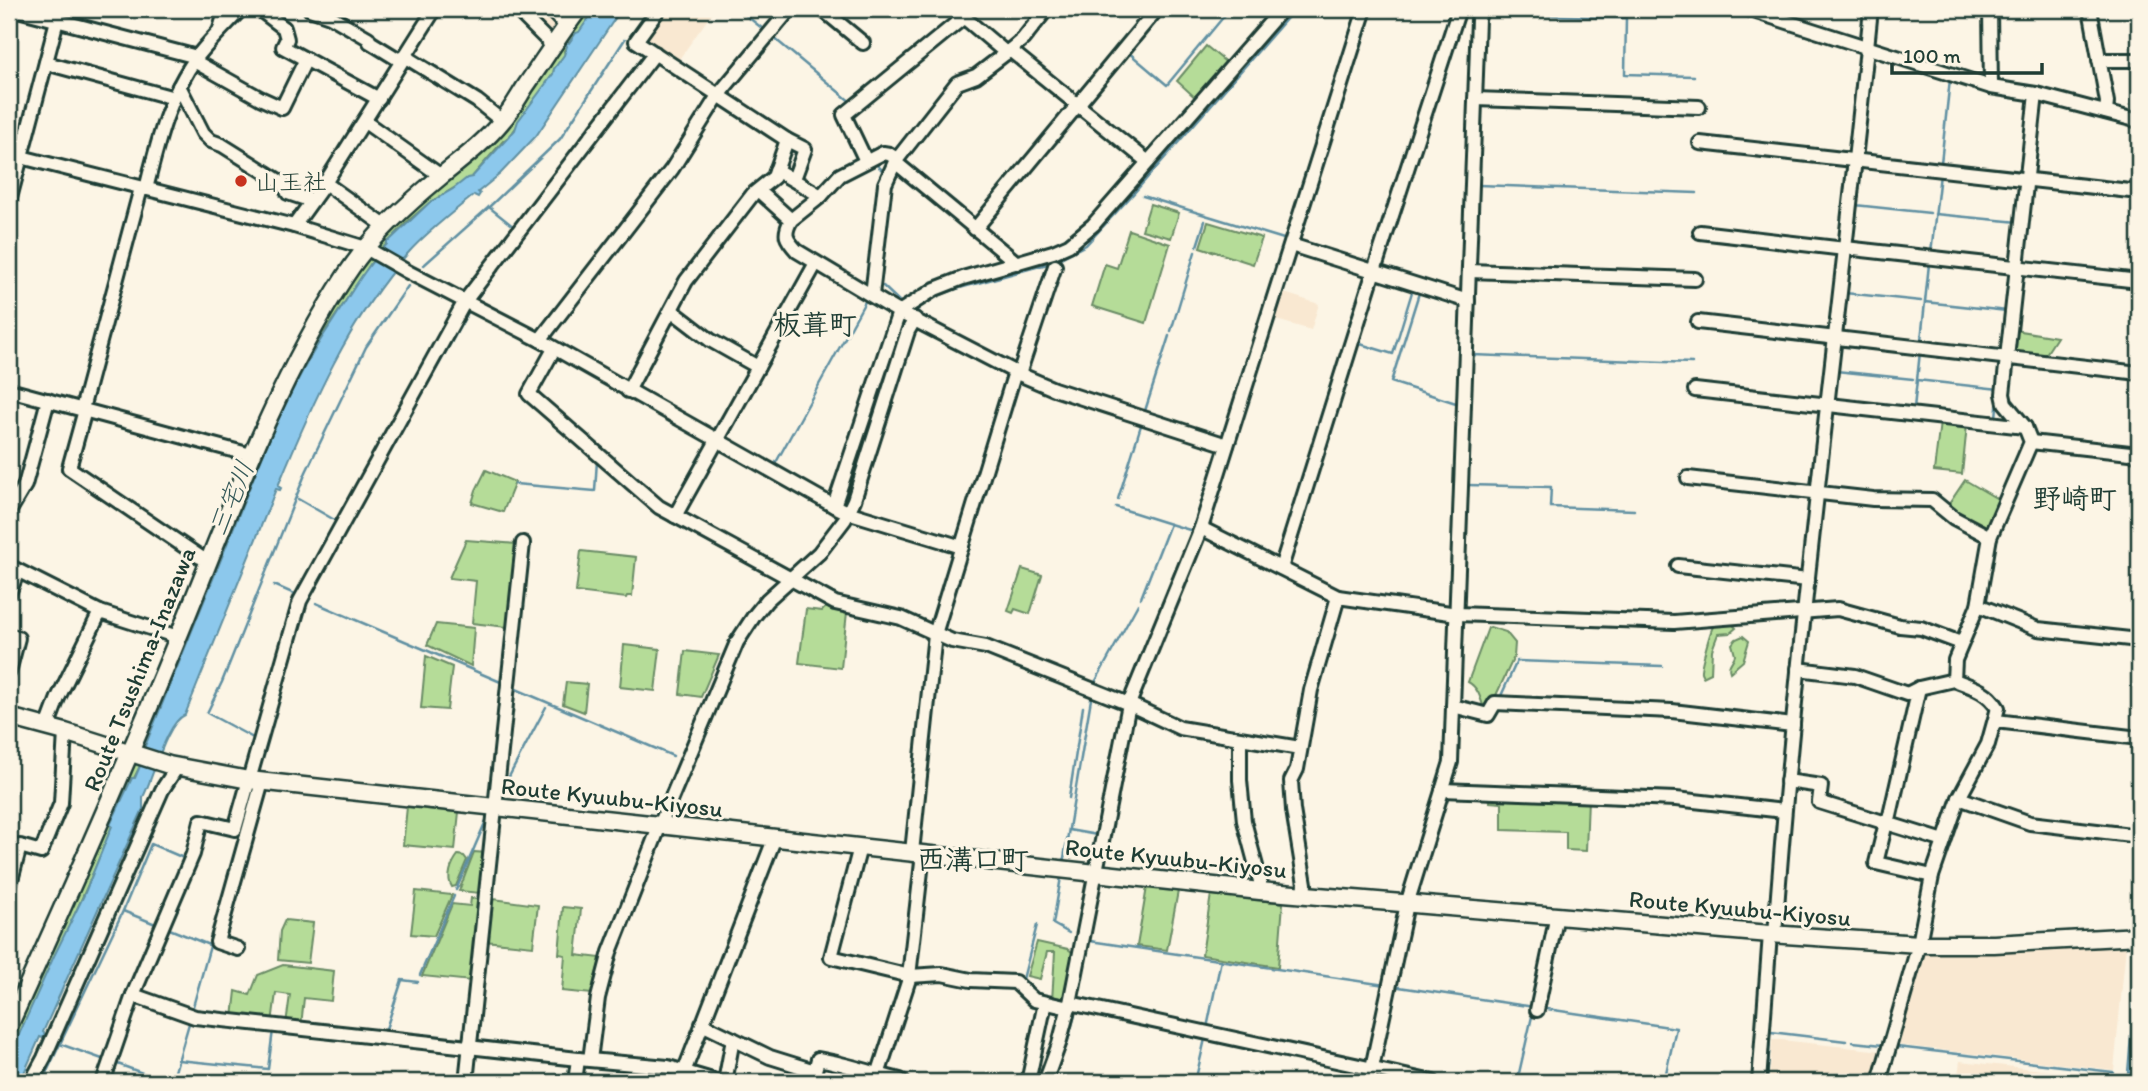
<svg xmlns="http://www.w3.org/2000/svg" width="2148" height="1091" font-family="Itim,'Klee One',sans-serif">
<rect width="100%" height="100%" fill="#fcf5e5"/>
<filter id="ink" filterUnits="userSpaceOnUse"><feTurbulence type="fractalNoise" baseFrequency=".0143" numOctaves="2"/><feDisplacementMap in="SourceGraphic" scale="14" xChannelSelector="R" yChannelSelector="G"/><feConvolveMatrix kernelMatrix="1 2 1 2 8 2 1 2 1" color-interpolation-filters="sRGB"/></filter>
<g filter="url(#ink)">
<g fill="#f9e8d1">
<path d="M525,9H544L561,26L550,36Z"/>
<path d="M665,9H715L677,62L643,40Z"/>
<path d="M1281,292L1319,304L1311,330L1273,319Z"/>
<path d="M2126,945L2114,1070L1897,1045L1923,952L1972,953Z"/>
<path d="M1772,1039L1882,1051L1874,1082H1769Z"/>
<path d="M1960,1061L2114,1078L2117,1082H1957Z"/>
</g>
<g fill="#b5dc98" stroke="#6a8c66" stroke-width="2">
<path d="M587,9H595L579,33H576L564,51L565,55L554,69L553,74L510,136L503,141L472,177L429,203L407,222L379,252L374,248L443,180L576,25Z"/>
<path d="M1206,46L1228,64L1198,100L1177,81Z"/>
<path d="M1150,204L1179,213L1171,238L1142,230Z"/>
<path d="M1208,222L1262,238L1253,264L1200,247Z"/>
<path d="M1129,230L1170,244L1146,323L1092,306L1105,264L1117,268Z"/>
<path d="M367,256L373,260L316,345L251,485L218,567L214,568L217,569L151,732L143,751L138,750L255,461L330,310Z"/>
<path d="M2014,330L2057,337L2044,357L2015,354L2011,350Z"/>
<path d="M1940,422L1967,425L1962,474L1934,471Z"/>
<path d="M486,470L515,482L503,512L472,503L476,490Z"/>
<path d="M1965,480L2001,501L1988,531L1947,507Z"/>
<path d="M466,540L517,544L511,625L507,627L472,623L476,581L449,578Z"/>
<path d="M581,551L636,557L632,596H627L626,598L576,592Z"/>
<path d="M1022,569L1042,575L1030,614L1015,609L1013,613L1008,611Z"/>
<path d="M826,607L832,610L847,612L841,668L799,663L806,609L822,611Z"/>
<path d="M1731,623L1736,628L1730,633L1718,634L1712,650L1711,673L1703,677C1703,675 1701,673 1701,672C1700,668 1711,629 1713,627C1718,622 1725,623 1731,623Z"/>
<path d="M436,624L474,628L471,666L427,645Z"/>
<path d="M1490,627L1506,632L1515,643L1514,657L1490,708L1484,709C1481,699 1478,687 1468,682L1488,628Z"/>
<path d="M1743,636L1749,641L1743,661L1730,672C1727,664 1733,662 1735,655L1732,644L1736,639Z"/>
<path d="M624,645L660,649L655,691L620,687Z"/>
<path d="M685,651L719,655L701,697L680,694Z"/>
<path d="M426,656L452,667L447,710L421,708Z"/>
<path d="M566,682L587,684L584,712L563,704Z"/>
<path d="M133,760L138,762L140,766L134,778H132L111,825L112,826C82,905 43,980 9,1057V1037Z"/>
<path d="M1490,795L1588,798L1586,851L1566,850V832L1502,830V803L1490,802Z"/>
<path d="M407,807L459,812L455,850L403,845Z"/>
<path d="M474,852L487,853L480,893L459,891Z"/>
<path d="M458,855L464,856L467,860L456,886L452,887C446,878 451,864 458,855Z"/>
<path d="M1147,887L1178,891L1167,950L1137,946Z"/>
<path d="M416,891L452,895L434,936L411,934Z"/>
<path d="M1211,894L1283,903L1278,967L1202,955Z"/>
<path d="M471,898L479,899L482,902L471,981L422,976L452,904L470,906Z"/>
<path d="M493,899L538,905L533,946L485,941L489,902Z"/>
<path d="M563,907L581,909L576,955L601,958L594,981L592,994L562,991L565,955L559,954Z"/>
<path d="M285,920L313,923L308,963L278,960L280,931Z"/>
<path d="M1037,942L1068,949L1073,953L1065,1000L1063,1003L1052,1001L1055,952H1047L1040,979L1027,976Z"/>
<path d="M283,965L334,971L331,1001L304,998L301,1026L286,1024L290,995L276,993L272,1023L233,1018L236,991L250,995L258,975Z"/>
</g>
<g fill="#8cc8ec" stroke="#6090a2" stroke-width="2">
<path d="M595,9H622L621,11L623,12L618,14L536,136L500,174L478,192L480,194L478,197L474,195C452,213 428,231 409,252C349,319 312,404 278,486L281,488L280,490L276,489L185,715C166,722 153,779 143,797V809L43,1032L45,1034L43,1038L40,1037L20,1082H9V1057L54,956L84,895L112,826L110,825L132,778H135L140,766L137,765L143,751L217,569L215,566L218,567C250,487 282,397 329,327C348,298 364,269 387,244V241H389L429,203L453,189L467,178L472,177L515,130L518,121L553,74L554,69L564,55L567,46L565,44L567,42L569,43L576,33L579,32Z"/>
<path d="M2139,948V1082H2127L2138,950Z"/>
</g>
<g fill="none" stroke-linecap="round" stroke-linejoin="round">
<g stroke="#6090a2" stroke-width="2.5">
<path d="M738,9L763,29"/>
<path d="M1462,9L1472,12"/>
<path d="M1766,9L1776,12"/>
<path d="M1488,13L1626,18L1625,74L1694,76"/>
<path d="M972,17L978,9"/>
<path d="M774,38L852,103"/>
<path d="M1128,52L1167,85L1230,9"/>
<path d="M1950,79L1941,163L2021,172"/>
<path d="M1482,89L1485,16"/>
<path d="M2060,94L2101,104"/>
<path d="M2112,107L2139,114"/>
<path d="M1849,155L1860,54"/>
<path d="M875,163L882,170"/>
<path d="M1478,185L1697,193"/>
<path d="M1143,196L1287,240"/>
<path d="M1855,205L1930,213"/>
<path d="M489,207L560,139L625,39"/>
<path d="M1935,214L2018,222"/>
<path d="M1807,238L1837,242"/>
<path d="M1840,240L1848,164"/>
<path d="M1197,246L1205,221"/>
<path d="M1931,253L1940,174"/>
<path d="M1475,260L1481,109"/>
<path d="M424,265L489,207L514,227"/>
<path d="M883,286L901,303"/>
<path d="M1419,293L1391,382L1459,404"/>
<path d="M1845,293L1921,301"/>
<path d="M474,302L656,62"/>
<path d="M1925,302L2007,311"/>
<path d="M913,315L921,306L935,297L956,289L1051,263L1086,245L1134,193L1295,9"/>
<path d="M1830,327L1838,255"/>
<path d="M1171,331L1195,252"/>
<path d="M1358,340L1357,343L1393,354L1412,292"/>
<path d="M1921,340L1929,264"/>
<path d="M1920,352L1914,408L1962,414"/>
<path d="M1472,355L1692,363"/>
<path d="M1826,362L1827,348"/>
<path d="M1836,371L1913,379"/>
<path d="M1917,380L1999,389"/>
<path d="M1144,414L1169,336"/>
<path d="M1993,417L1996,418L1998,395"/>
<path d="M774,466L867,298"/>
<path d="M515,484L595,491L597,460"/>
<path d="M1467,485L1551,487L1550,507L1634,510"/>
<path d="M298,499L338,522"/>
<path d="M1118,499L1142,422"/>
<path d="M843,504L891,365"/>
<path d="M1116,507L1170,524"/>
<path d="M830,529L839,513"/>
<path d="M810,553L824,537"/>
<path d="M274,585L297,595"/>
<path d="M769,591L781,578"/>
<path d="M1141,598L1170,524L1193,531"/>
<path d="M316,603L503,683"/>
<path d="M2023,617L2043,623"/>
<path d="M736,632L748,614"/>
<path d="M297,635L305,607L312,592L471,307"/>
<path d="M1093,686L1138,604"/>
<path d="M516,689L673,756"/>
<path d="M1500,698L1517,661L1662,666"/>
<path d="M1786,719L1797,618"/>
<path d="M255,739L207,713L222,682L306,472L366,347L408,286"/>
<path d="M259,770L269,732"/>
<path d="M503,788L546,707"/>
<path d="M667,793L702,708"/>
<path d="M1069,798L1083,707"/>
<path d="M1778,805L1786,728"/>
<path d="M1069,830L1097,835L1098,832"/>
<path d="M1064,858L1092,693"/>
<path d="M1773,873L1777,813"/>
<path d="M1061,877L1053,924L1069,933"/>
<path d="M228,882L238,844"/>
<path d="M456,890L488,816"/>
<path d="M123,911L158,925"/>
<path d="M1769,926L1773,879"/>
<path d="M167,928L209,945"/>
<path d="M1090,941L1385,985"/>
<path d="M420,975L454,896"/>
<path d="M1022,983L1037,925"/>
<path d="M1399,987L1534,1007"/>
<path d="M1540,1008L1676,1028L1664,1082"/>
<path d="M192,1010L212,939"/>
<path d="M1771,1017L1774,968"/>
<path d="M1207,1028L1221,960"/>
<path d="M385,1032L402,980L418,982"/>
<path d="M1771,1032L1846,1041"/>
<path d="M1853,1042L1883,1045"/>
<path d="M60,1044L105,1060"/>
<path d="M1897,1047L2113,1072"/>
<path d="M178,1060L268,1069L273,1030"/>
<path d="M115,1063L167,1082"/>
<path d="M42,1082L123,911L151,844L186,859"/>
<path d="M172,1082L190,1020"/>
<path d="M582,1082L585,1063"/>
<path d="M1052,1082L1067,1044L1075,1015"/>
<path d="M1195,1082L1205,1039"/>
<path d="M1517,1082L1533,1012"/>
<path d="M1767,1082L1770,1040"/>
</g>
<g stroke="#1f3d34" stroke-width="18">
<g id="minor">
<path d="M14,9L197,57"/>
<path d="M259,9L284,28L287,39L283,47L379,99"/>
<path d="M310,9L330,16L368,38L370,42L401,61"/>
<path d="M516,9L553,46"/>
<path d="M550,9L566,26"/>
<path d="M659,9L636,41L787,140L805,149L794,179"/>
<path d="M822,9L863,43"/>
<path d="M954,9L1006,53"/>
<path d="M1747,9L1991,87L2036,94L2139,121"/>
<path d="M1990,9L1991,87"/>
<path d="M2090,9L2107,102L2106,112"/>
<path d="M220,29L226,9"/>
<path d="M1010,50L1148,162"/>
<path d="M404,56L477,101L502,121"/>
<path d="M2099,60H2139"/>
<path d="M194,61L260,98L282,108L306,59"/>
<path d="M46,63L174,98"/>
<path d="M179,86L203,133L211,141L222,145L284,184L288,193L312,201"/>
<path d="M1475,99L1699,107"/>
<path d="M365,122L441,176"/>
<path d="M1700,143L2139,192"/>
<path d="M21,157L294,226L366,248L408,272L540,340L834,506L847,512L962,547"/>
<path d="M866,161L844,115L964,17"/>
<path d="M895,162L1017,263"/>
<path d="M776,170L821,196"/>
<path d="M325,183L385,226"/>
<path d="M146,189C157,145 169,94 197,57C210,40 226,25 241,9"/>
<path d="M759,191L791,220C783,235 786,239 797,251L899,312L1019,374L1054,389L1227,445"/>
<path d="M9,202L60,9"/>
<path d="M791,220L821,196L840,175L883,153L889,154L897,159"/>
<path d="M294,226L325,183L431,15L425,9"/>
<path d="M975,229L1157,9"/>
<path d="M1700,232L1845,249"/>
<path d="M1291,245L1468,301"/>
<path d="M1845,248L2139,281"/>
<path d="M1469,271L1695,279"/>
<path d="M872,295L885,184L895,162L957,83L976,76L1010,50L1023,39L1047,9"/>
<path d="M671,310L710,340L758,367"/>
<path d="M1698,322L2139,373"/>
<path d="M540,340L672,169L719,94L790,9"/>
<path d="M554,349L529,394L659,507L835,603L901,618L952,641L986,647L1129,704L1180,728L1300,748"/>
<path d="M1019,374L1055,266"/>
<path d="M9,390L251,455"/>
<path d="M1695,390L2025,427"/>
<path d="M628,391L686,281L753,194L774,177L787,140"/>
<path d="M82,409L141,188"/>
<path d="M85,410L69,468L200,557L208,560"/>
<path d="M2031,442L2139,454"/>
<path d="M1688,478L1873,499L1932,500L1954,518L1990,537"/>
<path d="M834,506L899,312L935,289L963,278L1053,252L1069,245L1093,225L1282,9"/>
<path d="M9,512L25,485L48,400"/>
<path d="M675,516L816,263"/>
<path d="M1201,528L1338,597L1457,614L1674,622L1838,609L1900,626L1921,628L1961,643"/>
<path d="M9,566L100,612L178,637"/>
<path d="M1678,566L1808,580"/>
<path d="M1281,568L1374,271L1458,12"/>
<path d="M9,593L18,571"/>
<path d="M1978,605L2038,629L2139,640"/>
<path d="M9,635L18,638L9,672"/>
<path d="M1798,669L1855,676L1907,694L1919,688L1954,680"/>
<path d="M1453,706L1488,715L1495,703L1672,711L1793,725"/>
<path d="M1996,721L2139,738"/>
<path d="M47,727L58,698L100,612"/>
<path d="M1240,739V780L1244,821L1260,881V891"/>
<path d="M1787,781L1821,786L1819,802L1944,841"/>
<path d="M1442,790L1676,799L1784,811"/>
<path d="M1959,798L2030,823L2139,836"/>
<path d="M1886,823L1876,863L1932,876"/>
<path d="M1888,824L1919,688"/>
<path d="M860,847L831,957L910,976L942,974L971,980L1015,982L1034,1000L1069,1008"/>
<path d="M912,852L935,634L1015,372"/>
<path d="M9,888L20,846L41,852L61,803L65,732"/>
<path d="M1304,895L1305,884L1293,810L1291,781L1297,769L1311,690L1338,597"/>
<path d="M1775,935C1797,625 1840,317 1871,9"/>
<path d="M238,949L217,942L262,782"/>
<path d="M909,976L923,853"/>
<path d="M133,995L195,1017L578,1059L668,1067L719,1082"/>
<path d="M1070,1003L1433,1082"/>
<path d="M1537,1010L1557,915"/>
<path d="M702,1024L770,1057L815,1071"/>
<path d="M590,1060L598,998L610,952L660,825L737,642L754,616L767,600L819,553L845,519L854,500L908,331L915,319"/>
<path d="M684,1072L775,837"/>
<path d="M878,1075L910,976"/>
<path d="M31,1082L44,1058L162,790L177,767"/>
<path d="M103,1082L133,995L193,854L201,821L235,829L300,601L465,301L655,53"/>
<path d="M466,1082L523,543"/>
<path d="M575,1082L578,1059"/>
<path d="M725,1082L733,1039"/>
<path d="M812,1082L818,1059C846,1064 873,1073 900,1080L903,1082"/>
<path d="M1028,1082L1045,1003"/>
<path d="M1045,1082L1059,1044L1070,1003L1129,704L1201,528L1365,9"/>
<path d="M1369,1082L1407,904L1451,762L1478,19L1482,9"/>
<path d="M1759,1082L1770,934"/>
<path d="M1879,1082L1919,944L1932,876L1959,798L1988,744L1998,708C1988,691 1973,687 1954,680L1955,660L1978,605L1990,537L2031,442L2025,427L2005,403L2003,394L2036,94"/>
</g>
</g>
<g stroke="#1f3d34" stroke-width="21">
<g id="secondary">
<path d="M9,717L65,732L169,765L249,780L1260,891L1770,934L1919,944H1994L2139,936"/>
<path d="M9,1026C67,899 124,770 177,640C228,516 272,388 346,275C371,237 405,206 440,177C462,159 484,143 502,121C511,111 518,98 525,87C543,61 560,34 579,9"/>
</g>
</g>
<use href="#minor" stroke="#fcf5e5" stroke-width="12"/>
<use href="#secondary" stroke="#fcf5e5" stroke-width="16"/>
</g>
</g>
<circle fill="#c8321e" stroke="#fcf5e5" stroke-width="2.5" cx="241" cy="181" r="7"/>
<g text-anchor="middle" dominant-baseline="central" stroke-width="6" stroke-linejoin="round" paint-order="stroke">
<g font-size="24" fill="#1f3d34" stroke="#fcf5e5" text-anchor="start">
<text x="255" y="181">山王社</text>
</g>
<g font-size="24" fill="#1f3d34" stroke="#fcf5e5">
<text transform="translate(139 669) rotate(-68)">Route Tsushima-Inazawa</text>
<text transform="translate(612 797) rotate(6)">Route Kyuubu-Kiyosu</text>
<text transform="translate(1176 858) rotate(6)">Route Kyuubu-Kiyosu</text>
<text transform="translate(1740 908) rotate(5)">Route Kyuubu-Kiyosu</text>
</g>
<g font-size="26" font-style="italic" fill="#355959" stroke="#fcf5e5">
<text transform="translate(231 498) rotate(-67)">三宅川</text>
</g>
<g font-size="28" font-weight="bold" fill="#1f3d34" stroke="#fcf5e5">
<text x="815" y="324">板葺町</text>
<text x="2075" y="498">野崎町</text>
<text x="973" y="859">西溝口町</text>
</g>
</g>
<rect width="2148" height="1091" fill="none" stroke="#fcf5e5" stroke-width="35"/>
<rect x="18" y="18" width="2113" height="1056" fill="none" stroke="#1f3d34" stroke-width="2.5" filter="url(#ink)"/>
<path d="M1892 63v10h150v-10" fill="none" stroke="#1f3d34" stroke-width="3.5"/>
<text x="1903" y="63" font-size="21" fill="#1f3d34" stroke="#fcf5e5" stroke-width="5" paint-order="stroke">100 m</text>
</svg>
